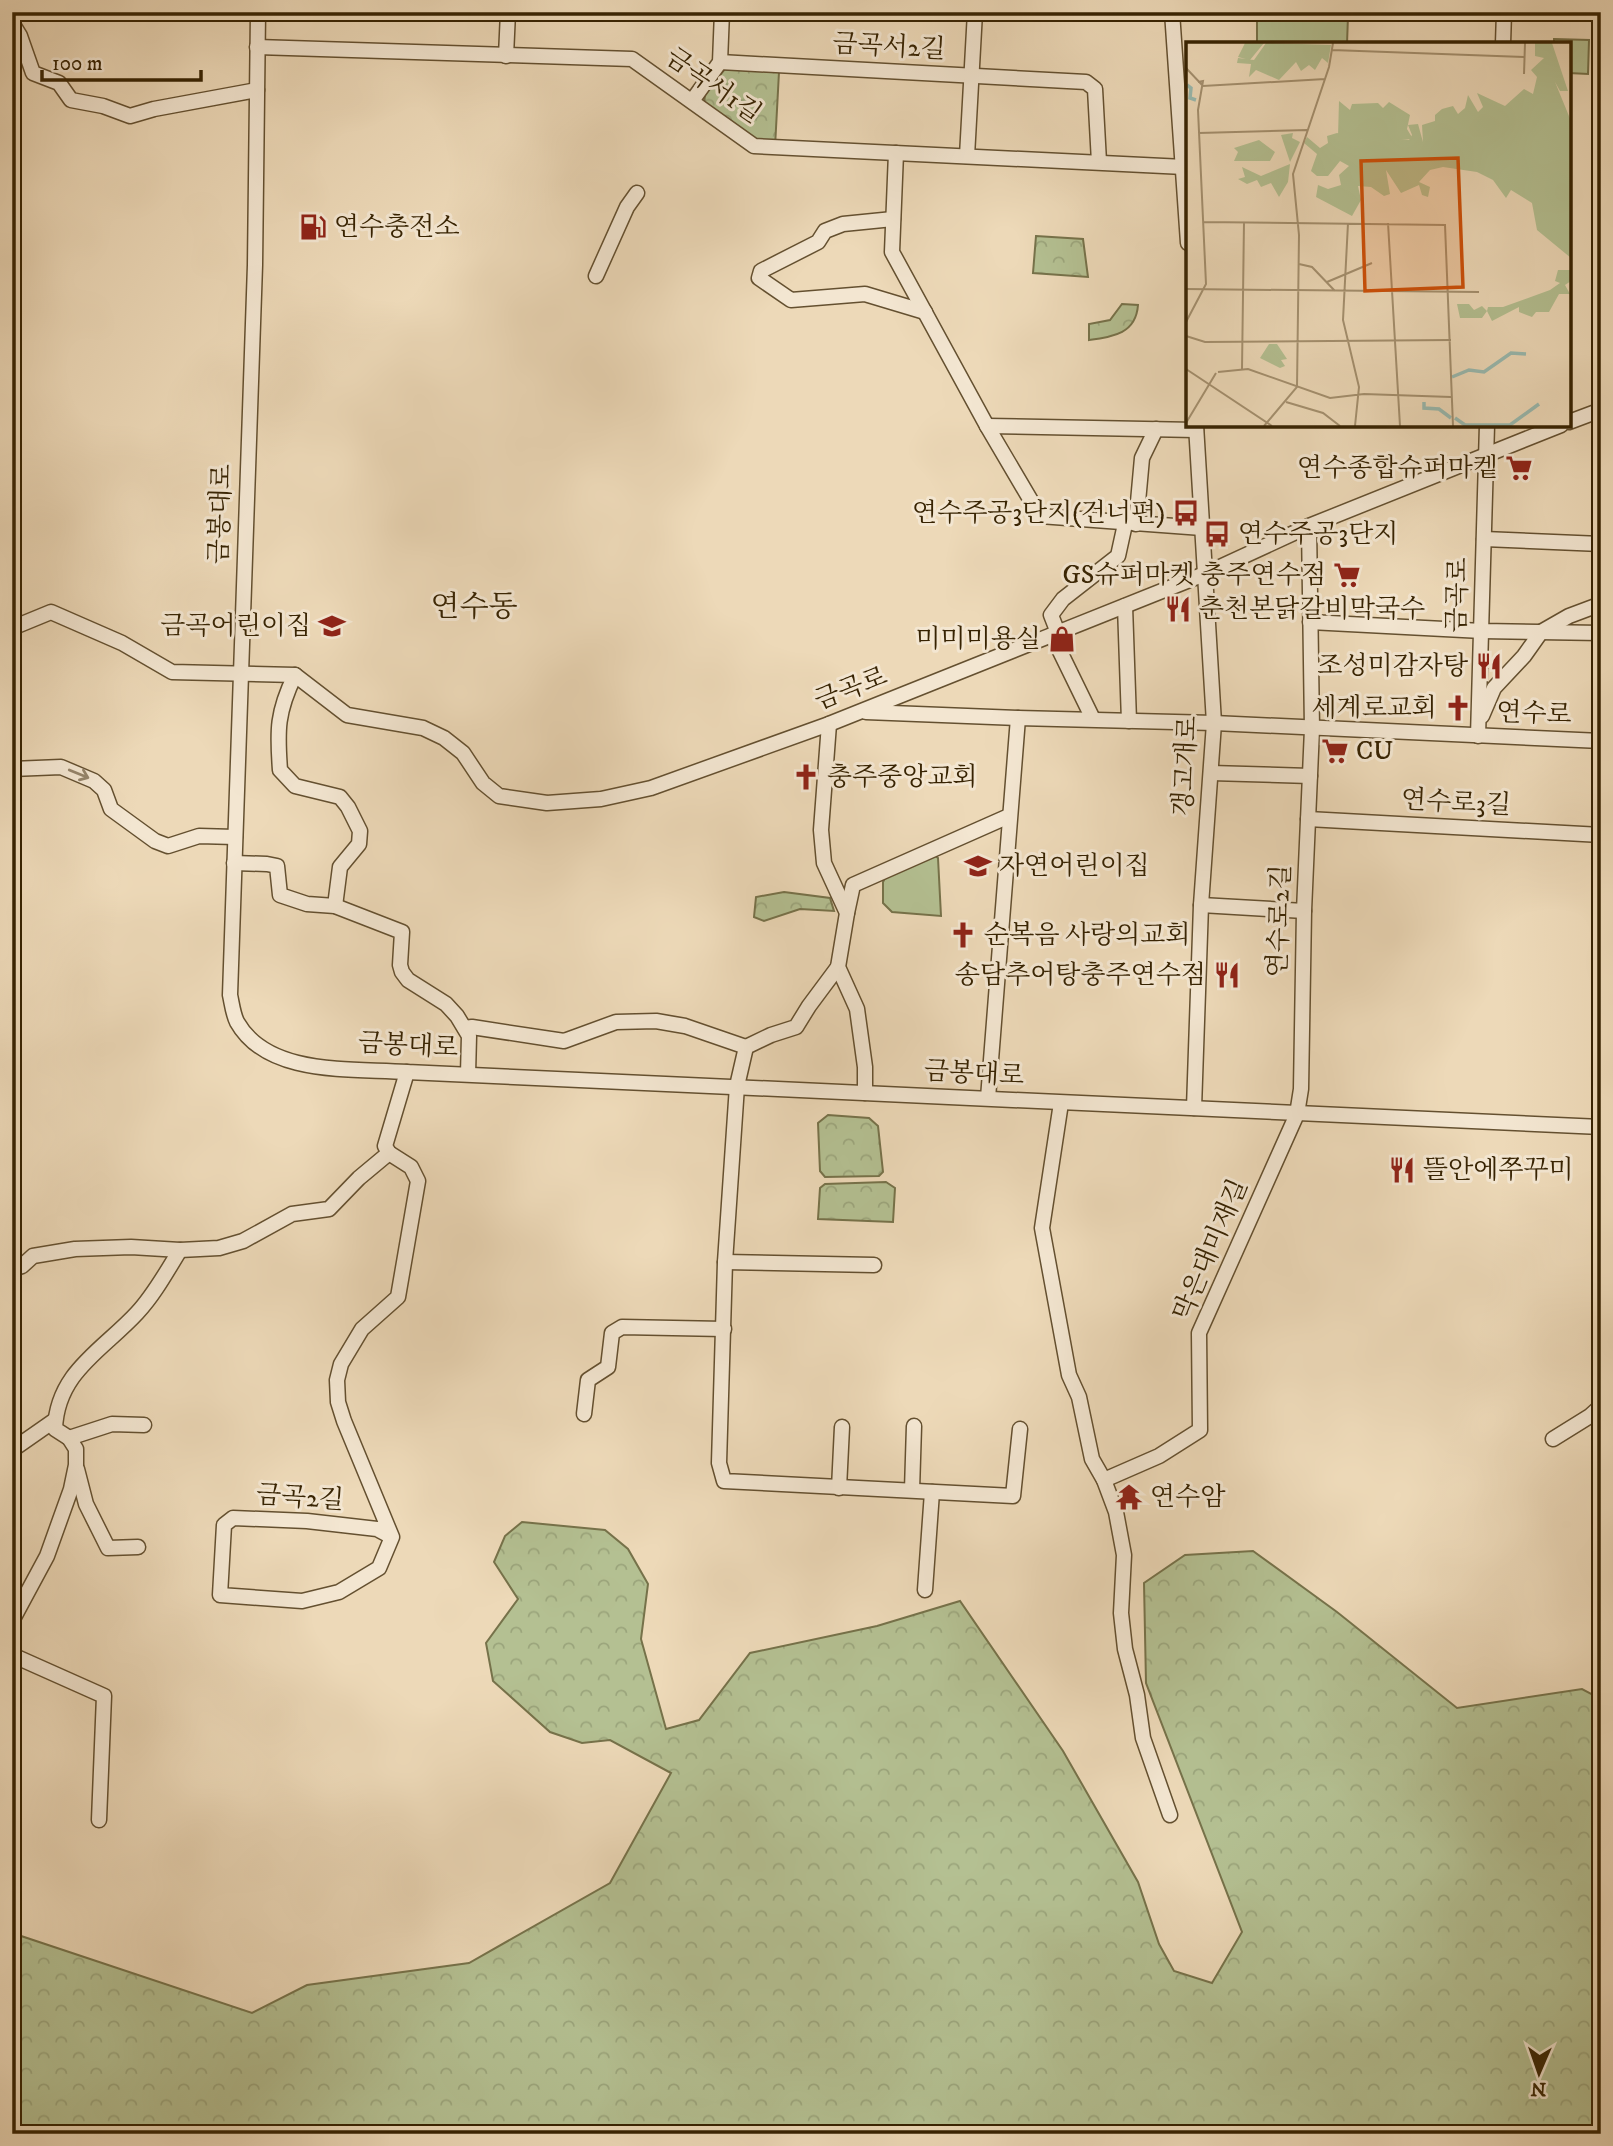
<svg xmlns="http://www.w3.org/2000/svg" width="1613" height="2146" font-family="'IM FELL DW Pica','Noto Serif KR',serif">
<defs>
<pattern id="forest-crowns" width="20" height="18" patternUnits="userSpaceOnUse" patternTransform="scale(1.75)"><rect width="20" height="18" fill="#b4c092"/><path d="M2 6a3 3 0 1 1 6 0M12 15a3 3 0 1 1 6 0" fill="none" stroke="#9ba57c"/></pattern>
</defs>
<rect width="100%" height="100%" fill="#edd9b8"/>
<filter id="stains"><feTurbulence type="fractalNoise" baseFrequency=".00286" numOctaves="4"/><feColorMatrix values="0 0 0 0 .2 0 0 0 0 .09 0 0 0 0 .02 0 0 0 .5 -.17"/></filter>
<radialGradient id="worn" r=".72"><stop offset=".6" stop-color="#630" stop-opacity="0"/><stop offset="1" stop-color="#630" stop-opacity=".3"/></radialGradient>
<g fill="url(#forest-crowns)" stroke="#76724a" stroke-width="2">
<path d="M725,69L779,72L775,147L754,146L704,110L705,92Z"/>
<path d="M1036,236L1083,239L1088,277L1033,273Z"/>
<path d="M1122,304L1138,305C1136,333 1114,337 1089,340V324L1110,320Z"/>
<path d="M784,892L830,898L834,911L800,909L764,921L754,917L756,897Z"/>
<path d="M828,1115L869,1118L878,1126L883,1172L879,1176L825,1177L820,1171L818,1123Z"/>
<path d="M886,1182L895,1188L893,1222L818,1219L820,1188L825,1184Z"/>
<path d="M522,1522L605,1530L628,1549L648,1584L641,1639L666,1729L699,1720L750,1653L877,1626L960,1601L1063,1751L1138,1882L1159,1944L1174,1971L1212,1983L1242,1932L1146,1683L1144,1583L1185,1555L1253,1551L1337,1612L1457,1708L1582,1689L1601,1699V2134H12V1933L252,2013L307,1985L469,1963L610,1883L671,1773L610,1740L582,1743L550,1732L493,1681L486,1643L518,1599L494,1562L505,1536Z"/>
</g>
<g fill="#b4c092" stroke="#76724a" stroke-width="2">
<path d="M1257,14L1348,16L1347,44H1257Z"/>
<path d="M1554,39L1589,40L1588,74L1569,73V44H1554Z"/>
<path d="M933,854L938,858L941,916L892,912L883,903V882L887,874Z"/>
</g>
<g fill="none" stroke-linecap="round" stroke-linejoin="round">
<g stroke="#645030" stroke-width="17">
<g id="minor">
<path d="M258,12L255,265L230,995C232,1004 233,1014 237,1022C268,1077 353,1068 407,1072L1601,1127"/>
<path d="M1172,12L1188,243"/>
<path d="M12,23L20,36L33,73L59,83L71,100L103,106L130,116L154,109L257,90"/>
<path d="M1503,44L1504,12"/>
<path d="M257,47L632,59L754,146L1184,167"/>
<path d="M506,56L508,12"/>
<path d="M720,62L1086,82L1095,89L1099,162"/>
<path d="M692,101L720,62L722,12"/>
<path d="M896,153L892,252L987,426L1040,516L1202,528"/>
<path d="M967,156L975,12"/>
<path d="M893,219L843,224L825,231L818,242L761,271L759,278L791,300L865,294L925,312"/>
<path d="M596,276L627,207L637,193"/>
<path d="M1569,422L1601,410"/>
<path d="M987,426L1196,430"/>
<path d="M1136,524L1142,458L1156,429"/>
<path d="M1484,539L1601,544"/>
<path d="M1125,606L1129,721"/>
<path d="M1310,622L1482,631L1601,633"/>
<path d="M12,628L51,612L122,643L172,672L295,675L347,715L423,728L444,738L463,753L483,783L499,796L547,803L601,799L651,788L829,724L1207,573L1309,526L1561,425"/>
<path d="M1058,633L1051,615L1063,599L1118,556L1125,524"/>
<path d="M1052,635L1093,719"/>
<path d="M295,675C277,712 277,730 280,770L295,786L340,797L348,807L360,831L359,844L340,867L335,906"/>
<path d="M866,712L1018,718"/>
<path d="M1482,716L1494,688L1524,656L1541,632L1569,616L1601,604"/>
<path d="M829,724L821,830L824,863L847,913L838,967L857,1009L865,1067V1093"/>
<path d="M1478,736L1487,425"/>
<path d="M12,769L61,767L94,781L104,790L111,809L155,841L168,846L199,836L235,837"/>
<path d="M1211,773L1310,776"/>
<path d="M1308,819L1601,835"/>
<path d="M234,863L267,864L277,866L280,895L307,904L335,906L402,932L400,965L402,972L408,980L446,1004L457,1016L469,1036L468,1074"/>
<path d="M1201,905L1304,911"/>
<path d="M847,913L853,885L1009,816"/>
<path d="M838,967L809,1006L796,1027L771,1035L746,1047L737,1086L725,1262L719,1463L724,1481L1013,1496L1020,1429"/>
<path d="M465,1028L472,1027L564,1041L616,1022L656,1021L685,1026L746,1047"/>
<path d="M988,1098L1018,718L1214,723L1601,741"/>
<path d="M1061,1103L1042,1228L1069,1375L1079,1397L1092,1459L1104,1480L1116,1512L1124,1555L1121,1613L1125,1649L1137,1695L1143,1738L1170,1815"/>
<path d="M1194,1108L1201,905L1214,723L1196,425"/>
<path d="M389,1153L411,1167L418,1181L398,1297L362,1329L341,1364L337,1380L338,1402L344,1421L392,1537L379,1568L339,1592L302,1601L220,1595L224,1525L233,1518L307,1521L377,1529L392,1537"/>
<path d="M725,1262L874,1265"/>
<path d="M12,1269L22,1266L33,1256L75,1249L131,1247L180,1250L219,1248L243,1241L292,1214L329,1209L359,1178L389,1153L385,1146L407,1072"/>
<path d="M584,1414L588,1380L608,1367L612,1333L622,1327L724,1329"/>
<path d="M69,1438L112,1424L144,1425"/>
<path d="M1553,1439L1590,1416L1601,1406"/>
<path d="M12,1450L55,1420"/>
<path d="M77,1469L86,1504L108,1548L138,1547"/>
<path d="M1104,1480L1159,1456L1200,1430L1199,1333L1297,1114L1301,1089L1304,911L1312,729L1309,526"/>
<path d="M839,1488L842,1427"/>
<path d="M912,1490L914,1426"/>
<path d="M925,1590L932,1492"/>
<path d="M12,1621L47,1556L71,1489L76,1465V1449L69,1438L55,1429C57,1372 103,1350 137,1313C154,1295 167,1271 180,1250"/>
<path d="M12,1655L104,1696L99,1820"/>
<path d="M12,1729V1737"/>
</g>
</g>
<use href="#minor" stroke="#f3e6d1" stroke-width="14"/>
</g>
<defs><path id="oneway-shaft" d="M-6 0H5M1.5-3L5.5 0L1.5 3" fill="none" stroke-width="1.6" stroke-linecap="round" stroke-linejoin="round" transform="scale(1.75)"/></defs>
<use stroke="#95846a" href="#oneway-shaft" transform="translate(79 774) rotate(22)"/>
<defs>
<g id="fuel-bare" transform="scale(2.1)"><path d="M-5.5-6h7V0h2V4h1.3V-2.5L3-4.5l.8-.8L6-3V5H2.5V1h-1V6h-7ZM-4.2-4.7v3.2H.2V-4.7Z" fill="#8f2418" stroke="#f3e6d1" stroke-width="2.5" paint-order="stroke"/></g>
<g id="supermarket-bare" transform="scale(2.1)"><path d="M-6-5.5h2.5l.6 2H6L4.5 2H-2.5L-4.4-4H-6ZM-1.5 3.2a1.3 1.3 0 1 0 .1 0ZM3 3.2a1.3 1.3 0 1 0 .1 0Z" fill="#8f2418" stroke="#f3e6d1" stroke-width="2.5" paint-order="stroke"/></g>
<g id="bus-bare" transform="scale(2.1)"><path d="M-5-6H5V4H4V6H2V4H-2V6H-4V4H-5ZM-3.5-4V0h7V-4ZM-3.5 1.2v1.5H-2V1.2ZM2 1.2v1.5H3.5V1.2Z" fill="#8f2418" stroke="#f3e6d1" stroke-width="2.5" paint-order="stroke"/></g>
<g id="restaurant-bare" transform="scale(2.1)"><path d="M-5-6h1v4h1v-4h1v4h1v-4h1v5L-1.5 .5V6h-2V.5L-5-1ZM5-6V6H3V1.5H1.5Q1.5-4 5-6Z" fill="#8f2418" stroke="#f3e6d1" stroke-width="2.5" paint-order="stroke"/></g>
<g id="school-bare" transform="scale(2.1)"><path d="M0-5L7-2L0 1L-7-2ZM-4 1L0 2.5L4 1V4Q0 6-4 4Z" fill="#8f2418" stroke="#f3e6d1" stroke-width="2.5" paint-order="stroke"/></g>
<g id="shop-bare" transform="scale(2.1)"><path d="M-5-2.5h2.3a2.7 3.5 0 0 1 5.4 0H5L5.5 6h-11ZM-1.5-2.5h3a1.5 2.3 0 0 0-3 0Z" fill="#8f2418" stroke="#f3e6d1" stroke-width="2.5" paint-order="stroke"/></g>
<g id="church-bare" transform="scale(2.1)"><path d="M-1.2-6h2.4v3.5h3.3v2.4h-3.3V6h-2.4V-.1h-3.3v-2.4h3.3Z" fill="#8f2418" stroke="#f3e6d1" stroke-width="2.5" paint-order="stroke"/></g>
<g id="temple-bare" transform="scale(2.1)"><path d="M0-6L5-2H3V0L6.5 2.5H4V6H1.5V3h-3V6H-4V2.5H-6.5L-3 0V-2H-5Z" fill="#8f2418" stroke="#f3e6d1" stroke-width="2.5" paint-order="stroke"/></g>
</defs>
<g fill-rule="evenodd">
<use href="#fuel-bare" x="313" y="227"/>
<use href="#supermarket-bare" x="1519" y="468"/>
<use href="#bus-bare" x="1186" y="513"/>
<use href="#bus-bare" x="1217" y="534"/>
<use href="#supermarket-bare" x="1347" y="575"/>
<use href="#restaurant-bare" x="1178" y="609"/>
<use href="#school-bare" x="332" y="626"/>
<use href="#shop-bare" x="1062" y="639"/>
<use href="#restaurant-bare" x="1489" y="666"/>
<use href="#church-bare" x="1458" y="708"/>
<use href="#supermarket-bare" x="1335" y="751"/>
<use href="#church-bare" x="806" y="777"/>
<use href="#school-bare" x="978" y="866"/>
<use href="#church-bare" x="963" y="935"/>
<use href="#restaurant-bare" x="1227" y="975"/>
<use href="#restaurant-bare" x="1402" y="1170"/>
<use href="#temple-bare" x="1129" y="1497"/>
</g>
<g text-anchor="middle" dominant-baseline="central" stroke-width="6" stroke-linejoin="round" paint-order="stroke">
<g font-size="26" fill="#372302" stroke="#f3e6d1">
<text transform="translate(889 47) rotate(3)">금곡서2길</text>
<text transform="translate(713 86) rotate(35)">금곡서1길</text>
<text transform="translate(221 514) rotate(-88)">금봉대로</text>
<text transform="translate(1458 595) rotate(-89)">금곡로</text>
<text transform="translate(851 689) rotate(-21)">금곡로</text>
<text transform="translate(1534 714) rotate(2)">연수로</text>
<text transform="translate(1186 766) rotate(-87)">갱고개로</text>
<text transform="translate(1456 803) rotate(3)">연수로3길</text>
<text transform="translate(1280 921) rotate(-88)">연수로2길</text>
<text transform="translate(408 1046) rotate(3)">금봉대로</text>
<text transform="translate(974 1074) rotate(3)">금봉대로</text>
<text transform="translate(1211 1250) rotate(-67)">막은대미재길</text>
<text transform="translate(300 1498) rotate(4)">금곡2길</text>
</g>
<g font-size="26" fill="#372302" stroke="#f3e6d1" text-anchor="start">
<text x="334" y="227">연수충전소</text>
<text x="1498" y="468" text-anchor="end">연수종합슈퍼마켙</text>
<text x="1165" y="513" text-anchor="end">연수주공3단지(건너편)</text>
<text x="1238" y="534">연수주공3단지</text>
<text x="1326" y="575" text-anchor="end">GS슈퍼마켓 충주연수점</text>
<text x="1199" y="609">춘천본닭갈비막국수</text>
<text x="311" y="626" text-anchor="end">금곡어린이집</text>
<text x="1041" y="639" text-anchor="end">미미미용실</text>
<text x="1468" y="666" text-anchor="end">조성미감자탕</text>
<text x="1437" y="708" text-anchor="end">세계로교회</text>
<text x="1356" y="751">CU</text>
<text x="827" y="777">충주중앙교회</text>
<text x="999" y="866">자연어린이집</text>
<text x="984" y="935">순복음 사랑의교회</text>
<text x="1206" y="975" text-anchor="end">송담추어탕충주연수점</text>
<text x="1423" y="1170">뜰안에쭈꾸미</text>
<text x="1150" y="1497">연수암</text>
</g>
<g font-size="30" fill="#372302" stroke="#f3e6d1">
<text x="474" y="607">연수동</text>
</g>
</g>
<g transform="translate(1186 42)">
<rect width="385" height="385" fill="#edd9b8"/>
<path d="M59,1H78L64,18L52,15ZM80,1L145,3L142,21L136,16L129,28L123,23L115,29L110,20L93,38L70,28L63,35L65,22L51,21L52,16L68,18ZM349,1H366L382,49H374L369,40L385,79V216L351,188L346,161L325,148L320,156L307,138L291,130L257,125L244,128L233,140L244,145L242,155L236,153L233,143L215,151L200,128L204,152L198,154L185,145L172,144L175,158L166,174L130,155L132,143L142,147L155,143L153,133L163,124L154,119L142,134H131L125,129L131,112L118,101L121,95L134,106L142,101L141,94L151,91L178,98L187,94L223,98L226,93L222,83L232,82L237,100L236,83L249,79V73L256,67L267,64L272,72L279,66L282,53L292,70L297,65L291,51L319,64L338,47L347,52L351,35L345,28L358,16L349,14ZM107,91L106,96L114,100L104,120L95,93ZM73,98L89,110L84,119H48L52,110L48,106ZM104,122L102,140L93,155L85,141L75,145L71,138L61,142L52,137L59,135L56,125L75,134ZM372,228H385V239L379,243L384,252H373L363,270H350L346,275L333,270V265L306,279L301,269L296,276H274L271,262H283L288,268L296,264L301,269L302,265H317L364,248L374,241L369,239ZM83,302H91L101,317L95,318L99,324L94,326L74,316Z" fill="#b4c092"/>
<path d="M153,59L164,68L166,62L192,61L197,66L203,60L224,73L221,87L227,97L198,99L193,95L183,99L152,94Z" fill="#b4c092"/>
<path fill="none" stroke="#99bab0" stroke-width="3.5" d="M1,43L5,46L4,56L10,58M266,335L283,328L298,330L325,311L340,312M238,360V366L253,367L265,376M269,376L279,383H324L353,362"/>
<path fill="none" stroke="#a4906f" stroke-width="2" d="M146,8L338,15M0,26L17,44L139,37M338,32L339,1M13,91L121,88M17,180L259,183L267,384M162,181L157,278L173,345L169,384M202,181L214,384M113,222L126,225L149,249M141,240L186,221M0,247L293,250M0,280L20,242L12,68L17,39L12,40M0,294L19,300L265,298M0,327L86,384M56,327L58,180M32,330L62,327L144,356L178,352L265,355M100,360L137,371L154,384M0,381L30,331M78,384L111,345L113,193L107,132L143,25L147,1"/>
<path fill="#cd510a" fill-opacity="0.15" stroke="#cd510a" stroke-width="3.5" d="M272,116L277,245L179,249L175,119Z"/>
<rect width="385" height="385" fill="none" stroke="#372302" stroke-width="3.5"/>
</g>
<rect width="1613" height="2146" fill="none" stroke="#edd9b8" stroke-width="42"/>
<rect x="14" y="14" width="1585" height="2118" fill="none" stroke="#372302" stroke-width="3.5"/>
<rect x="21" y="21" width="1571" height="2104" fill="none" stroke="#372302" stroke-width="2"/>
<g transform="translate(1539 2073) rotate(182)" stroke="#f3e6d1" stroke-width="5" paint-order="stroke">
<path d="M0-5L12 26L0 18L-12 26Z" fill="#372302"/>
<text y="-10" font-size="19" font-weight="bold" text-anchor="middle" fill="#372302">N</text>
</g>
<path d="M42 70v10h159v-10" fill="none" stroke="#372302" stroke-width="3.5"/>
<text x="52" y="70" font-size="21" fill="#372302" stroke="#f3e6d1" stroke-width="5" paint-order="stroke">100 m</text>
<rect width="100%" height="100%" filter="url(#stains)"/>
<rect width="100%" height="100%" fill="url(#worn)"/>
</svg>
